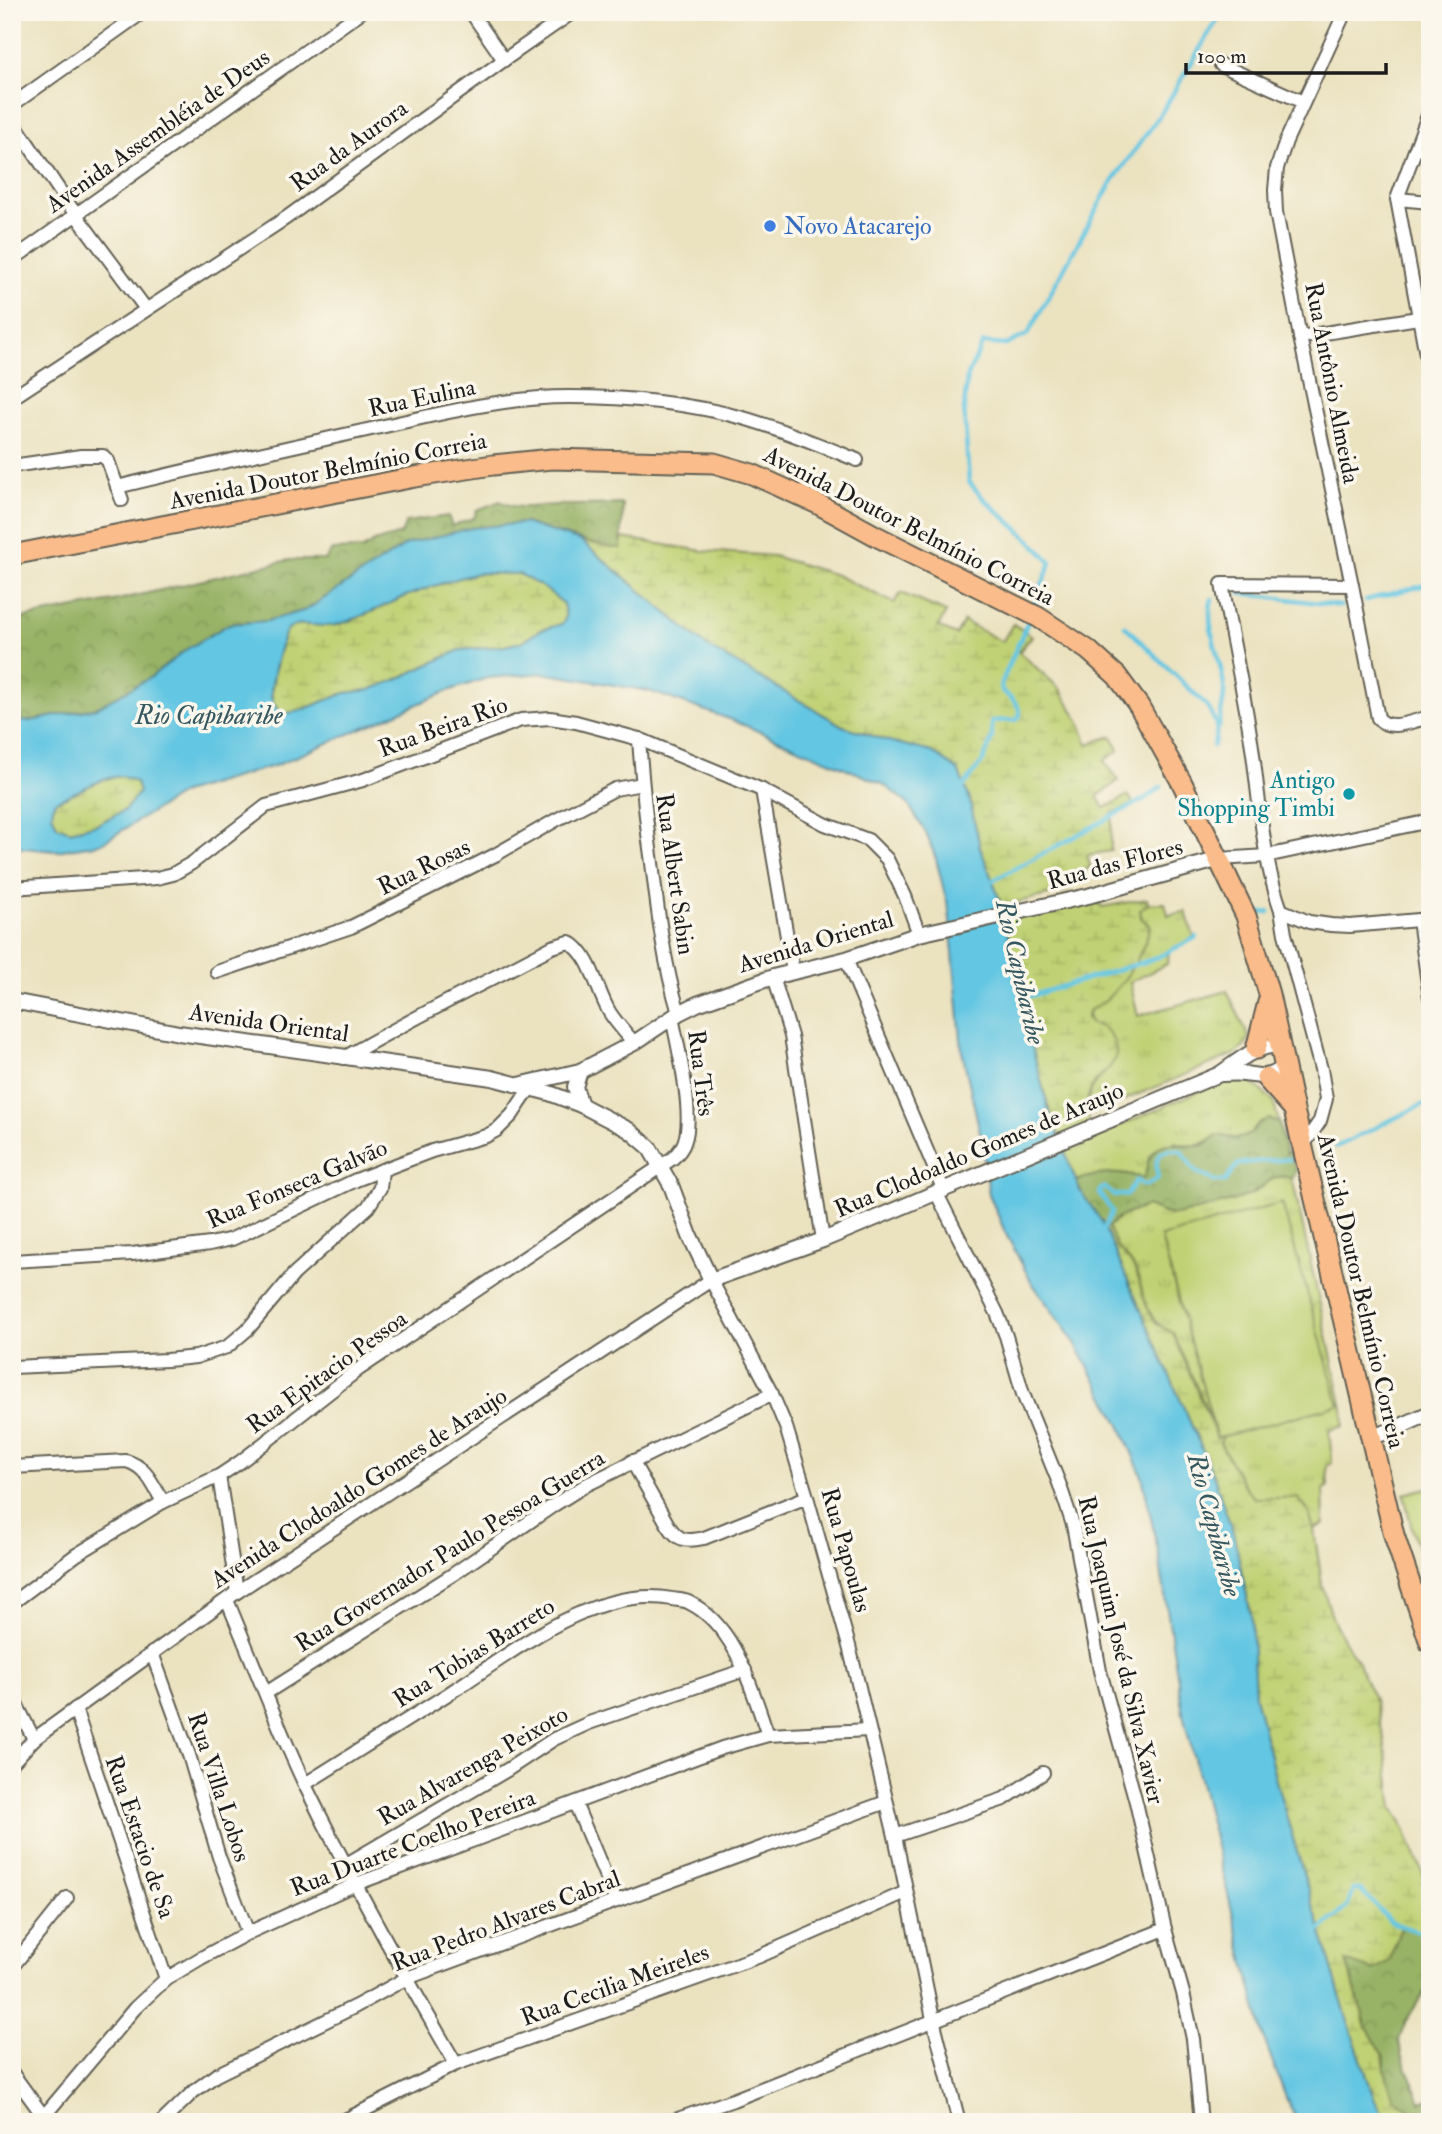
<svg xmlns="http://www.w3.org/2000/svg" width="1442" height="2134" font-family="'IM FELL Double Pica',serif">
<defs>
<pattern id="grass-tufts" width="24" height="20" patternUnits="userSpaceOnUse" patternTransform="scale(1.75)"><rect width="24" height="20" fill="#c0d174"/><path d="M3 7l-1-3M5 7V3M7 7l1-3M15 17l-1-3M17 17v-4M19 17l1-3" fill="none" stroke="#a4b364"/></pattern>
<pattern id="forest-crowns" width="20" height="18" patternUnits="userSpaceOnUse" patternTransform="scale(1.75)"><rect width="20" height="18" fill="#98b366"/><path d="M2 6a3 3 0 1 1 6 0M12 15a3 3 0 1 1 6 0" fill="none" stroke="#829958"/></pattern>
<pattern id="wetland-marsh" width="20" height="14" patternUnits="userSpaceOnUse" patternTransform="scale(1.75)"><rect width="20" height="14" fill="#c0d174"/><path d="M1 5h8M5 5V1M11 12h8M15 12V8" fill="none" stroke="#a4b364"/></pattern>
</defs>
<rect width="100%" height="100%" fill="#fbf7ec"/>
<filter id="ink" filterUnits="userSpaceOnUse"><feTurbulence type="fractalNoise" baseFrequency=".0143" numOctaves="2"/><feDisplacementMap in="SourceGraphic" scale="14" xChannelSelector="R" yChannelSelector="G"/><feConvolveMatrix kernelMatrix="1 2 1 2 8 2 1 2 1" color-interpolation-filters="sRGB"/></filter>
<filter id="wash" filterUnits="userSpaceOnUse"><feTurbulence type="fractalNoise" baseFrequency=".00686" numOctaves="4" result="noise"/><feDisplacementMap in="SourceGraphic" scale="28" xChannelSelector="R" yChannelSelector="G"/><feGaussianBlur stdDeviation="1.57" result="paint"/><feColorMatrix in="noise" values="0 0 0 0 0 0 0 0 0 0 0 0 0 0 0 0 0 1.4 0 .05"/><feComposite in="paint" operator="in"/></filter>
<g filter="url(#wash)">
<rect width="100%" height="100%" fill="#ebe2c0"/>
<g fill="url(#grass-tufts)" stroke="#6e7648" stroke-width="2">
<path d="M1165,903L1168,915L1186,912L1194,937L1169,952L1167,964L1130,982L1138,1016L1227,991L1249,1037L1246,1045L1235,1054L1086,1116C1086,1084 1101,1081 1116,1057C1106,1045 1087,1027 1088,1011C1112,1000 1145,952 1150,926L1141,918L1140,909L1148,904Z"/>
<path d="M1229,1078L1247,1079L1273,1100L1279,1123C1253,1115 1262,1128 1246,1136C1237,1141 1225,1136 1217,1135C1201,1147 1195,1148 1175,1142L1149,1158L1146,1175L1143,1178C1119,1172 1099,1172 1076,1181L1064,1150Z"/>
<path d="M1281,1176L1292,1178L1343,1409L1344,1426L1329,1430L1332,1462L1327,1466L1328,1486L1323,1490L1324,1524L1314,1529L1306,1507L1297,1498H1254L1243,1484L1220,1443L1223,1436L1339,1404L1161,1237L1214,1427L1173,1333L1157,1324L1147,1307L1136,1271L1130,1261L1118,1249L1108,1227L1119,1217L1146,1206L1172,1215L1232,1201L1254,1193L1271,1179Z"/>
</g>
<g fill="url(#forest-crowns)" stroke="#5a6841" stroke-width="2">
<path d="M500,501C518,511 535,506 555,505C577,505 600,505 623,504L621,548H613L597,545L524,523L471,529L407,544L306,610L267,621L229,624L187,649L151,677L96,708L30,721L12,722V620L118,600L289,560H325L332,550L363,549L374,542L401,534L406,522L448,516L452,526L474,518L477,510Z"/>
<path d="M1269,1119L1279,1123L1286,1153L1291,1152L1296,1172L1292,1178C1269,1173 1270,1184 1253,1193C1243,1199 1182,1215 1172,1215C1164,1214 1153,1208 1146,1206L1119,1217L1108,1227C1095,1216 1082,1197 1076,1181C1099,1172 1119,1172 1143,1178C1148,1172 1146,1164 1150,1157C1167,1131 1185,1152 1203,1145C1207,1144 1213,1138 1217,1135C1226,1136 1237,1141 1246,1136C1257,1130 1253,1123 1269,1119Z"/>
<path d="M1401,1925L1430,1936V1988L1425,1991L1406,2021L1399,2040L1401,2055L1421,2102L1430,2099V2122H1413L1411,2110L1394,2099L1385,2071L1383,2054L1367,2028L1346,1960L1374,1970L1390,1960Z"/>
</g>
<g fill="url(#wetland-marsh)" stroke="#6e7648" stroke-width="2">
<path d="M622,538L703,551L773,556L836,575L894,603L901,593L946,612L938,627L956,635L964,621L1002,642L1013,624L1032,636L1019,652L1060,689L1079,721L1088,744L1112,736L1119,750L1104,761L1119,780L1097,797L1105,808L1128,795L1134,805L1112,813C1113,826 1110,837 1111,851L1087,855L1091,868L1074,873L1078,882L1066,886L1068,890L1002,906L980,847L969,797L885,740L843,726L706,646L581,541L613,548H621Z"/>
<path d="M478,573L519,574L544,587L563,603L566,617L562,624L541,630L522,642L505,646L460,650L391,682L369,690L345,693L299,711L283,714C276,708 273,705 272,697C270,687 282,635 288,629C300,619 321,628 336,625C360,619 383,606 406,596C430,587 454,579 478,573Z"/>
<path d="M121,776L136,782L139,792L125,810L98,824L70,831L57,826L52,814L54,802L104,779Z"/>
<path d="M1095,899L1102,907L1147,899L1148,904L1140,909L1141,918L1150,926C1143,957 1117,998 1088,1011L1087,1018L1091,1024C1100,1025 1108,1030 1112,1038C1126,1065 1100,1070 1091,1089C1083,1106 1088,1120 1094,1136L1064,1150C1035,1076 1020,997 1005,919Z"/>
<path d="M1102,1222L1108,1227L1118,1249L1130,1261L1136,1271L1147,1307L1157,1324L1173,1333L1217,1438L1223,1436L1220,1443L1243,1484L1254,1498H1297L1306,1507L1314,1529L1322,1584L1332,1617L1346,1645L1359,1662L1365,1681L1373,1696L1384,1738L1393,1808L1402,1822L1430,1892V1936L1401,1925L1390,1960L1374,1971L1346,1961L1367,2028L1383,2054L1385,2071L1394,2099L1411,2110L1413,2122H1387L1375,2100L1347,2019L1277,1785L1255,1696L1251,1615L1234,1536L1213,1474Z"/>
</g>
<g fill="#c0d174" stroke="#6e7648" stroke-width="2">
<path d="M1282,1203L1339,1405L1217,1438L1161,1237Z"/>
<path d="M1427,1488L1430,1499V1583L1411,1525L1404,1494Z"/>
</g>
<path fill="#64c6e2" stroke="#40717f" stroke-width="2" fill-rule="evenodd" d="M524,523L581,541L706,646L843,726L885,740L932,752L958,770L969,797L980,847L1002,906L1029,1034L1048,1108L1079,1189L1102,1222L1213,1474L1234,1536L1251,1615L1255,1696L1277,1785L1347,2019L1375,2100L1387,2122H1298L1287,2100L1264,2039L1183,1714L1159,1556L1142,1476L1119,1423L1075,1343L1032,1283L1005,1232L989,1194L981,1137L962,1051L949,910L936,859L926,833L908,804L883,784L732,720L649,691L543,673L487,678L448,691L277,765L183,793L100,844L56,851L12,847V722L30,721L96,708L151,677L187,649L229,624L267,621L306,610L407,544L471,528ZM478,573L519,574L544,588L563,603L566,617L562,624L541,630L521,642L505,646L460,650L391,682L369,690L345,693L299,711L283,714C276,708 273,705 271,696C270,687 282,634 288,629C300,619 321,629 336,625C361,618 383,606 406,596C430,587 454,579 478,573ZM121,776L136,782L139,792L125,810L98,824L70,831L57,826L52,814L54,802L104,779Z"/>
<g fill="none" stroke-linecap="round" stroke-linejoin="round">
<g stroke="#64c6e2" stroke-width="4.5">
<path d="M1241,593L1341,606"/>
<path d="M1212,599C1204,626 1222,660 1224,687C1225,701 1220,712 1219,726"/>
<path d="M1366,600L1430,584"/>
<path d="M1033,608L1051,562L1032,542L982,497L969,482L964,409L967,377L983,343L1006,345L1028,334L1110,185L1160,115L1222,12"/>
<path d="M1125,626L1207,706C1216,721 1220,729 1213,746"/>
<path d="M963,787L983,761L992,738V721L1016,720L1020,715C1020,704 1010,697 1002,691L1001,684L1029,619"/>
<path d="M990,882L1146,798L1161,787"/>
<path d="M1262,913L1269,912"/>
<path d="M1017,1000L1154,959L1197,937"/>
<path d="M1336,1147L1430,1101"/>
<path d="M1103,1230L1112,1211L1099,1193L1101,1189L1104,1187L1113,1195H1127L1136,1181H1139L1142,1185H1147L1158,1178C1154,1159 1157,1146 1181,1151L1195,1171L1214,1181H1225C1231,1176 1232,1168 1239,1164C1243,1162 1281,1160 1290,1159"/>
<path d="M1319,1931L1348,1906L1353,1889L1361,1890L1391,1922L1430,1936"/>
</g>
</g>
</g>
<g filter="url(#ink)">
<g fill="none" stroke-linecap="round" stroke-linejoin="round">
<g stroke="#646155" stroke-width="16">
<g id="minor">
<path d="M471,12L504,60"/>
<path d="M1345,12L1286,141L1277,168L1275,190L1276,212L1300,337L1352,585L1378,718C1390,733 1414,720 1430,717"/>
<path d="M1221,65L1303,102"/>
<path d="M12,105L143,12"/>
<path d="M1430,110L1397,199L1430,376"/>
<path d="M12,120L76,215L146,309"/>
<path d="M1397,199L1430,202"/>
<path d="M12,260L361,12"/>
<path d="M1300,337L1418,318L1430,319"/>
<path d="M12,398L286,218L504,60L573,12"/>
<path d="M12,466L81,456H103L108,461L122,500"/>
<path d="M117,487C203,466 289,447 376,428C439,414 504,397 569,397C626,397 688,403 743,418C782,429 820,445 857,460"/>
<path d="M1352,585L1222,584C1232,638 1244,692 1252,747C1260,802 1262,857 1281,910L1309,922L1331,925L1350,926L1430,919"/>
<path d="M639,739C642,781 646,822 652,863C658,914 664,964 679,1013"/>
<path d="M762,790L793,972"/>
<path d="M1220,859L1266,856L1430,821"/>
<path d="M12,888L157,878L173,874L192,863L266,806L363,780L521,720L550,718L576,722L639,739L762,790L825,824L868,840L887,859L905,896L919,934"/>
<path d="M1281,910L1285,934L1321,1069L1326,1099L1320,1121L1302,1147"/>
<path d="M1419,920L1430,998"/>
<path d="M846,959L944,1191"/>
<path d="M217,972L351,927L495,855L556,820L615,789L642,784"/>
<path d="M773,977L791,1036L823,1240"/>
<path d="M344,1058C412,1018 483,984 552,947L569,942C593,956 596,991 610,1013C617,1024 626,1033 634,1043"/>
<path d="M937,1194L997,1313L1006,1336L1023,1394L1059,1483L1073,1525L1100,1671L1136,1802L1165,1929L1183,1993L1193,2039L1201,2122"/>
<path d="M12,1261L132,1254L210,1244L232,1239L356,1180L432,1151L486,1136L497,1130L512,1115L530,1088"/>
<path d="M12,1367L167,1360L196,1357L227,1347L248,1329L294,1274L368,1207L380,1188L382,1170"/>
<path d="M632,1461L668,1525C678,1541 686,1542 704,1538L807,1497"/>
<path d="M12,1467L126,1461C146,1466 153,1485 163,1502"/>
<path d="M219,1476L237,1592"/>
<path d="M227,1600C253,1662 277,1726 306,1787C352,1881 403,1973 456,2064"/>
<path d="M12,1603L76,1555L163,1502L219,1476L240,1462L359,1369L673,1158C678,1153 683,1148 685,1140C694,1113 678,1047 672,1017"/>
<path d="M152,1653L189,1755L219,1857L248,1933"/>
<path d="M266,1693L452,1575L554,1505L586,1485L772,1394"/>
<path d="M12,1696L34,1739"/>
<path d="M75,1709L166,1979"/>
<path d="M12,1763L34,1739L237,1592L711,1280L772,1394L786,1427L807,1497L849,1646L895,1836L933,2019L959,2122"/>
<path d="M305,1784C353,1754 401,1724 448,1694C511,1654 593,1584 672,1599C677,1600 683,1600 688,1602C736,1625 751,1688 768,1735"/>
<path d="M575,1803L616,1901"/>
<path d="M895,1836L1004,1799L1043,1773"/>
<path d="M345,1865L507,1770L554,1739L589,1723L745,1670"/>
<path d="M12,1967L67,1898"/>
<path d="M12,2073L47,2121"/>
<path d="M39,2122L135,2008L166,1979L201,1958L248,1933L356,1884L722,1748L768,1735L869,1730"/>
<path d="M162,2122L193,2092L216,2075L356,2006L407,1978L886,1802"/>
<path d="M341,2122L456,2064L760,1956L906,1892"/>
<path d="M669,2122L733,2100L1165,1929"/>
</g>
</g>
<g stroke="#646155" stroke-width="18">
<g id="tertiary">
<path d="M12,1001L179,1033L492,1078L549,1093L581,1105L629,1130L649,1147L671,1185L690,1236L711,1280L823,1240L1220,1074C1228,1074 1236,1073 1244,1074C1263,1076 1268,1080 1284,1067"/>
<path d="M580,1071L575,1087L581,1105"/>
<path d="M1220,1074C1240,1060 1254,1046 1280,1045"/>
<path d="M523,1084L580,1071L634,1043L679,1013L697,1004L773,977L846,959L919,934L1088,896L1220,859"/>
<path d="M1371,1437L1390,1431L1430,1413"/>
</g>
</g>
<g stroke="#646155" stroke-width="23">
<g id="primary">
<path d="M12,555L415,477L493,465L552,459L714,463L752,474L816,503L878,537L1038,617L1088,650L1117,676L1139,706L1182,783L1246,916L1269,994L1294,1110L1394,1535L1430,1643"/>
<path d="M1256,1049L1268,1002"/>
<path d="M1266,1078L1291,1106"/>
</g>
</g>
<use href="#minor" stroke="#fff" stroke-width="12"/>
<use href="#tertiary" stroke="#fff" stroke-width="14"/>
<use href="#primary" stroke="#f9bc8a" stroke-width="19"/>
</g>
</g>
<circle fill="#3f7fe0" stroke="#fbf7ec" stroke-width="2.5" cx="770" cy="226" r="7"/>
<circle fill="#0f9aa8" stroke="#fbf7ec" stroke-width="2.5" cx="1349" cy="794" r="7"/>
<g text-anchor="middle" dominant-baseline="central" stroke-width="7" stroke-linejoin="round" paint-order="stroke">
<g font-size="24" fill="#1c1c1c" stroke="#fbf7ec">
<text transform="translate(158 131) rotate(-35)">Avenida Assembléia de Deus</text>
<text transform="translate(349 146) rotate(-36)">Rua da Aurora</text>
<text transform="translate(1332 383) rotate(79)">Rua Antônio Almeida</text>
<text transform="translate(422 398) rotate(-12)">Rua Eulina</text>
<text transform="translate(328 471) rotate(-11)">Avenida Doutor Belmínio Correia</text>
<text transform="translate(909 526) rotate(27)">Avenida Doutor Belmínio Correia</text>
<text transform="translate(443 727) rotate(-20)">Rua Beira Rio</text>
<text transform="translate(1115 864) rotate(-15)">Rua das Flores</text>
<text transform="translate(424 867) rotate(-26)">Rua Rosas</text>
<text transform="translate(675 874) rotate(82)">Rua Albert Sabin</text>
<text transform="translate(816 942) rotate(-17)">Avenida Oriental</text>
<text transform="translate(269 1023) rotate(8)">Avenida Oriental</text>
<text transform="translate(701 1073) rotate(83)">Rua Três</text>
<text transform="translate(979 1150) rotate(-23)">Rua Clodoaldo Gomes de Araujo</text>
<text transform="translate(297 1184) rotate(-23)">Rua Fonseca Galvão</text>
<text transform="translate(1361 1291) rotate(77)">Avenida Doutor Belmínio Correia</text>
<text transform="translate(327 1372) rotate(-36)">Rua Epitacio Pessoa</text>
<text transform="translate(359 1488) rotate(-33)">Avenida Clodoaldo Gomes de Araujo</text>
<text transform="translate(846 1550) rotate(74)">Rua Papoulas</text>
<text transform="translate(450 1551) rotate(-32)">Rua Governador Paulo Pessoa Guerra</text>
<text transform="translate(1121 1650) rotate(77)">Rua Joaquim José da Silva Xavier</text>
<text transform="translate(474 1653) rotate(-32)">Rua Tobias Barreto</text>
<text transform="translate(473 1766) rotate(-30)">Rua Alvarenga Peixoto</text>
<text transform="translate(219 1787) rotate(72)">Rua Villa Lobos</text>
<text transform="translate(140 1837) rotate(71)">Rua Estacio de Sa</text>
<text transform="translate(413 1843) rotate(-21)">Rua Duarte Coelho Pereira</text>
<text transform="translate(506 1921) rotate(-21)">Rua Pedro Alvares Cabral</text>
<text transform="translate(615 1985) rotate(-20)">Rua Cecilia Meireles</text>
</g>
<g font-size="24" fill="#366cbe" stroke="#fbf7ec" text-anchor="start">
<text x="784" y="226">Novo Atacarejo</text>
</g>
<g font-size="24" fill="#0d838f" stroke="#fbf7ec" text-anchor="end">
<text x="1335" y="780">Antigo<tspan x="1335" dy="28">Shopping Timbi</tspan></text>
</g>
<g font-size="26" font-style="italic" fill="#355861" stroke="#fbf7ec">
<text x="209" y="716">Rio Capibaribe</text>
<text transform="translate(1020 972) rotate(77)">Rio Capibaribe</text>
<text transform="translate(1214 1525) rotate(75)">Rio Capibaribe</text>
</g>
</g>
<rect width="1442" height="2134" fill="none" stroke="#fbf7ec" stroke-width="42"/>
<path d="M1186 63v10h200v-10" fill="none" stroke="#1c1c1c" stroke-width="3.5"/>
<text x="1197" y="63" font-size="21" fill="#1c1c1c" stroke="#fbf7ec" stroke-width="5" paint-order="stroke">100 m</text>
</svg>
